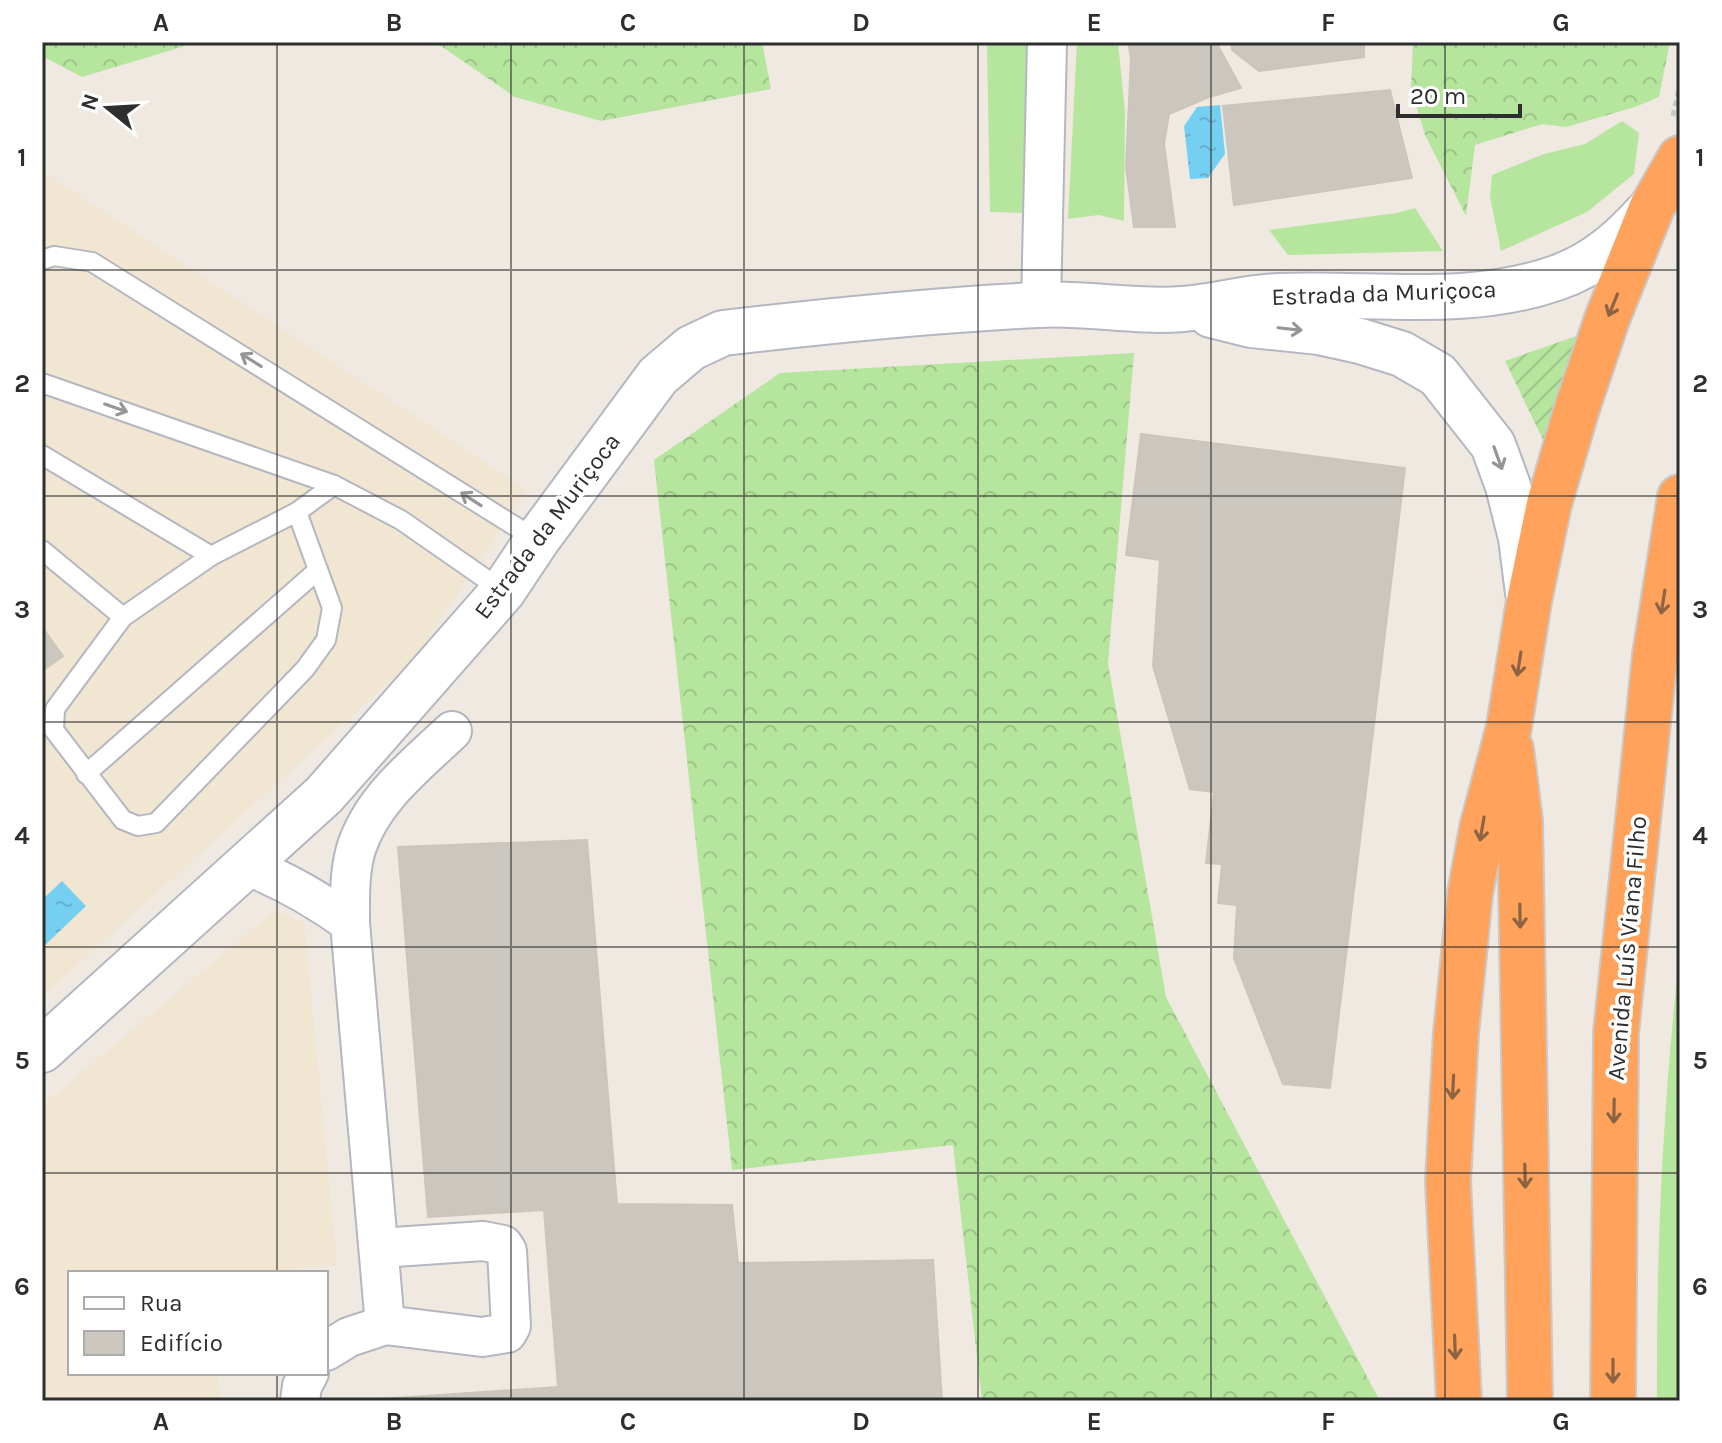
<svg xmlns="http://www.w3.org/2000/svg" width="1722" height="1443" font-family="Karla,sans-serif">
<defs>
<pattern id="forest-crowns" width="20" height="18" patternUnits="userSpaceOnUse" patternTransform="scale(2)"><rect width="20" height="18" fill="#b6e59e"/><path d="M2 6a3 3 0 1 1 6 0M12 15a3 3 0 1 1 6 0" fill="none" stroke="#9dc588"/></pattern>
<pattern id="garden-furrows" width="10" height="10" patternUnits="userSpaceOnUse" patternTransform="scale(2)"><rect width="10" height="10" fill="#b6e59e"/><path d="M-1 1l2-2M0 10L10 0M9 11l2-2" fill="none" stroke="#9dc588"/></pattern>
<pattern id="water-ripples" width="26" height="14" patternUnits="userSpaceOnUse" patternTransform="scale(2)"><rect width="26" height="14" fill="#75cff0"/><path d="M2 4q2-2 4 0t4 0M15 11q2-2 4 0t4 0" fill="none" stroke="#66b2ce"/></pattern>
</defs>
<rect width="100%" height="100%" fill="#efe9e1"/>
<g fill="#f0e6d1">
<path d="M42,171L527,490L413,660L42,997Z"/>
<path d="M275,910L304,923L337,1265L298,1268L295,1273H70V1373H218L220,1401H42V1106Z"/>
</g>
<g fill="#b6e59e">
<path d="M987,42H1039L1025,213L990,212Z"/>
<path d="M1077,42H1118L1125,112L1124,221L1099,215L1068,219Z"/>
<path d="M1622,121L1639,133L1634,174L1587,212L1501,251L1490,197L1492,175L1544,154L1585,144Z"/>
<path d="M1415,208L1443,251L1288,255L1269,230L1397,213Z"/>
<path d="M1680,951L1678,1286L1680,1401H1657C1656,1251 1663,1100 1680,951Z"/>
</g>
<g fill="url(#forest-crowns)">
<path d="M42,42H191L185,46L82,77L42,56Z"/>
<path d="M435,42H762L771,89L601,121L515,97Z"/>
<path d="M1413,42H1670L1659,97L1635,107L1566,127L1542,124L1475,145L1466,216L1425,135L1411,88Z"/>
<path d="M1134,353L1108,663L1166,997L1380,1401H982L953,1145L732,1170L654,460L780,373Z"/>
</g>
<path fill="url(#garden-furrows)" d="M1585,333L1545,444L1505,361Z"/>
<g fill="url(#water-ripples)">
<path d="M1220,105L1225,154L1208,178L1190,179L1184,126L1197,107Z"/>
<path d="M62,881L86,906L42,948V900Z"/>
</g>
<g fill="#cbc7bf" stroke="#cbc5ba" stroke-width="2">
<path d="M1128,42H1216L1241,88L1209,97L1169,114L1164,144L1175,227H1134L1126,167L1131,58Z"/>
<path d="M1231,42H1364V57L1259,71L1232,50Z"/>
<path d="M1390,90L1412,178L1234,205L1223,106Z"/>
<path d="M1141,434L1405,468L1330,1088L1283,1084L1234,958L1237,905L1218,903L1222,864L1206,863L1214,792L1190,789L1153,666L1160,560L1126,555Z"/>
<path d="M42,627L63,656L42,671Z"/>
<path d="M587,840L617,1204L732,1205L738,1263L933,1260L942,1401H381V1399L558,1387L544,1210L428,1217L398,847Z"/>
</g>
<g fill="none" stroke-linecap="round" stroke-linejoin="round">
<g stroke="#b4b7c1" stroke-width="22">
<g id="lane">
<path d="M42,260L54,256L92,262L537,540"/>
<path d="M42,383L334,485L401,520L503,591"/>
<path d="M42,455L211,556"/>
<path d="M42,550L123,617L211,556L297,512L334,485"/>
<path d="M123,617L55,709L54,730L123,820L138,826L156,823L305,669L326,640L332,608L297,512"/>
<path d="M86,774L318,570"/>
</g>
</g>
<g stroke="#b4b7c1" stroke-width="42">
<g id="street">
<path d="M1041,305L1047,42"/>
<path d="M248,866C285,881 317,899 350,923"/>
<path d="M385,1325L350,923C350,899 349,873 356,849C372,799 415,766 452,731"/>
<path d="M326,1351L349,1337L385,1325L482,1337L507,1333L511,1326L507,1251L503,1245L483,1241L380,1248"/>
<path d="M300,1401L302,1386L309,1373"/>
</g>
</g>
<g stroke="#b4b7c1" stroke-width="48">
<g id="secondary">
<path d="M1211,315L1251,325L1319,332L1360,341L1402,354L1438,375L1493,445L1508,486L1521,538L1528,593"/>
<path d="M42,1050L324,795L503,591L537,540L658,376L691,348L723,333C827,321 933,310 1038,305C1086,302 1134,313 1183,309C1215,307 1246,297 1279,296C1370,292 1469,309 1556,278C1597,264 1624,238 1652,207"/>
</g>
</g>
<g stroke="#c9c9c9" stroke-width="48">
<g id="highway">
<path d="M1511,749L1520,821L1530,1401"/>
<path d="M1459,1401L1448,1182L1456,1033L1470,894L1482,828L1509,727L1529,601L1549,504L1577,408L1607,319L1652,207L1680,158"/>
<path d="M1613,1401L1616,1033L1655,655L1680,497"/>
</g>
</g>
<path stroke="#c9c9c9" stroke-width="5" stroke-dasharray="6 4" stroke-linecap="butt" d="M1673,116L1680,84"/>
<use href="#lane" stroke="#fff" stroke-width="18"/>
<use href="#street" stroke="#fff" stroke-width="38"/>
<use href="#secondary" stroke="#fff" stroke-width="44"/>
<use href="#highway" stroke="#ffa35c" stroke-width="44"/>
</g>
<defs><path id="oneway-shaft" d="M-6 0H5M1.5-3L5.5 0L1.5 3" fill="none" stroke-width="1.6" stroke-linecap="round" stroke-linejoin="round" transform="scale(2)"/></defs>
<g stroke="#8c6343">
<use href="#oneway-shaft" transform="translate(1613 305) rotate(112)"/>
<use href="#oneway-shaft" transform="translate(1663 602) rotate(99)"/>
<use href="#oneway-shaft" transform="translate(1519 664) rotate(99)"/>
<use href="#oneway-shaft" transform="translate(1482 829) rotate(100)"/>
<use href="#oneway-shaft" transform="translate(1520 916) rotate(89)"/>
<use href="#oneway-shaft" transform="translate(1453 1087) rotate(93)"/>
<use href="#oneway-shaft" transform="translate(1614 1111) rotate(91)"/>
<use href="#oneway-shaft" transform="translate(1525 1176) rotate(89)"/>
<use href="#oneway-shaft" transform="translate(1455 1347) rotate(88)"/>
<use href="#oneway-shaft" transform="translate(1613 1371) rotate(90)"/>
</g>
<g stroke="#969696">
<use href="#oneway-shaft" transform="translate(1290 329) rotate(6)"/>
<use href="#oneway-shaft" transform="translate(251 360) rotate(-148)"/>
<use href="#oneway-shaft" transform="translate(116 408) rotate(19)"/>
<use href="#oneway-shaft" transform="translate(1498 458) rotate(70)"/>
<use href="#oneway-shaft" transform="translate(471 499) rotate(-147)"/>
</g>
<path fill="none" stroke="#2e2e2e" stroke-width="2" stroke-opacity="0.55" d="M277,42V1273M511,42V1401M744,42V1401M978,42V1401M1211,42V1401M1445,42V1401M42,270H1680M42,496H1680M42,722H1680M42,947H1680M42,1173H1680M277,1373V1401"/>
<g text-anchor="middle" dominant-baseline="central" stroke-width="7" stroke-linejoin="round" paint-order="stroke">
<g font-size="24" fill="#2e2e2e" stroke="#fff">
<text transform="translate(1384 293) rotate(-2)">Estrada da Muriçoca</text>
<text transform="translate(547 526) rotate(-53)">Estrada da Muriçoca</text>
<text transform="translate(1627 948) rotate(-85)">Avenida Luís Viana Filho</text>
</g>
</g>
<rect width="1722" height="1443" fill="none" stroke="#ffffff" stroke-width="88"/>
<rect x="68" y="1271" width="260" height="104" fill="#ffffff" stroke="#ababab" stroke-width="2"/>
<rect x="84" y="1297" width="40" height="12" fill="#ffffff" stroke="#ababab" stroke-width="2"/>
<text x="140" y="1311" font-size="24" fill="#2e2e2e">Rua</text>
<rect x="84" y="1331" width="40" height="24" fill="#cbc7bf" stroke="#ababab" stroke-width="2"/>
<text x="140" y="1351" font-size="24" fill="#2e2e2e">Edifício</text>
<g transform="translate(108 108) rotate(288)" stroke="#ffffff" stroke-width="6" paint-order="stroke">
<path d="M0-6L14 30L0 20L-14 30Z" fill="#2e2e2e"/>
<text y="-12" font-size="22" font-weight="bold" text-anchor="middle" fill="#2e2e2e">N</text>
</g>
<path d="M1398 104v12h122v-12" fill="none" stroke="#2e2e2e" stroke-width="4"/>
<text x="1410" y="104" font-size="24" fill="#2e2e2e" stroke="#ffffff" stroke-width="6" paint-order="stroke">20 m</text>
<rect x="44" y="44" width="1634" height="1355" fill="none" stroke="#2e2e2e" stroke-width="3"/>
<g font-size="26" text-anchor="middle" font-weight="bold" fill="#2e2e2e">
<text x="161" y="31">A</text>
<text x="394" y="31">B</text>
<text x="628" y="31">C</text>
<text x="861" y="31">D</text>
<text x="1094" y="31">E</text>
<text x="1328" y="31">F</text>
<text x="1561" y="31">G</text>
<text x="22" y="166">1</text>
<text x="1700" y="166">1</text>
<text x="22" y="392">2</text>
<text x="1700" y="392">2</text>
<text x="22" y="618">3</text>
<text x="1700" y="618">3</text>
<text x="22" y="844">4</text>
<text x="1700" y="844">4</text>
<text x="22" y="1069">5</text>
<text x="1700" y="1069">5</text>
<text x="22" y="1295">6</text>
<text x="1700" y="1295">6</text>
<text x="161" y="1430">A</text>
<text x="394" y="1430">B</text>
<text x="628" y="1430">C</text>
<text x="861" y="1430">D</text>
<text x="1094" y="1430">E</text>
<text x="1328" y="1430">F</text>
<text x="1561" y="1430">G</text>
</g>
</svg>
